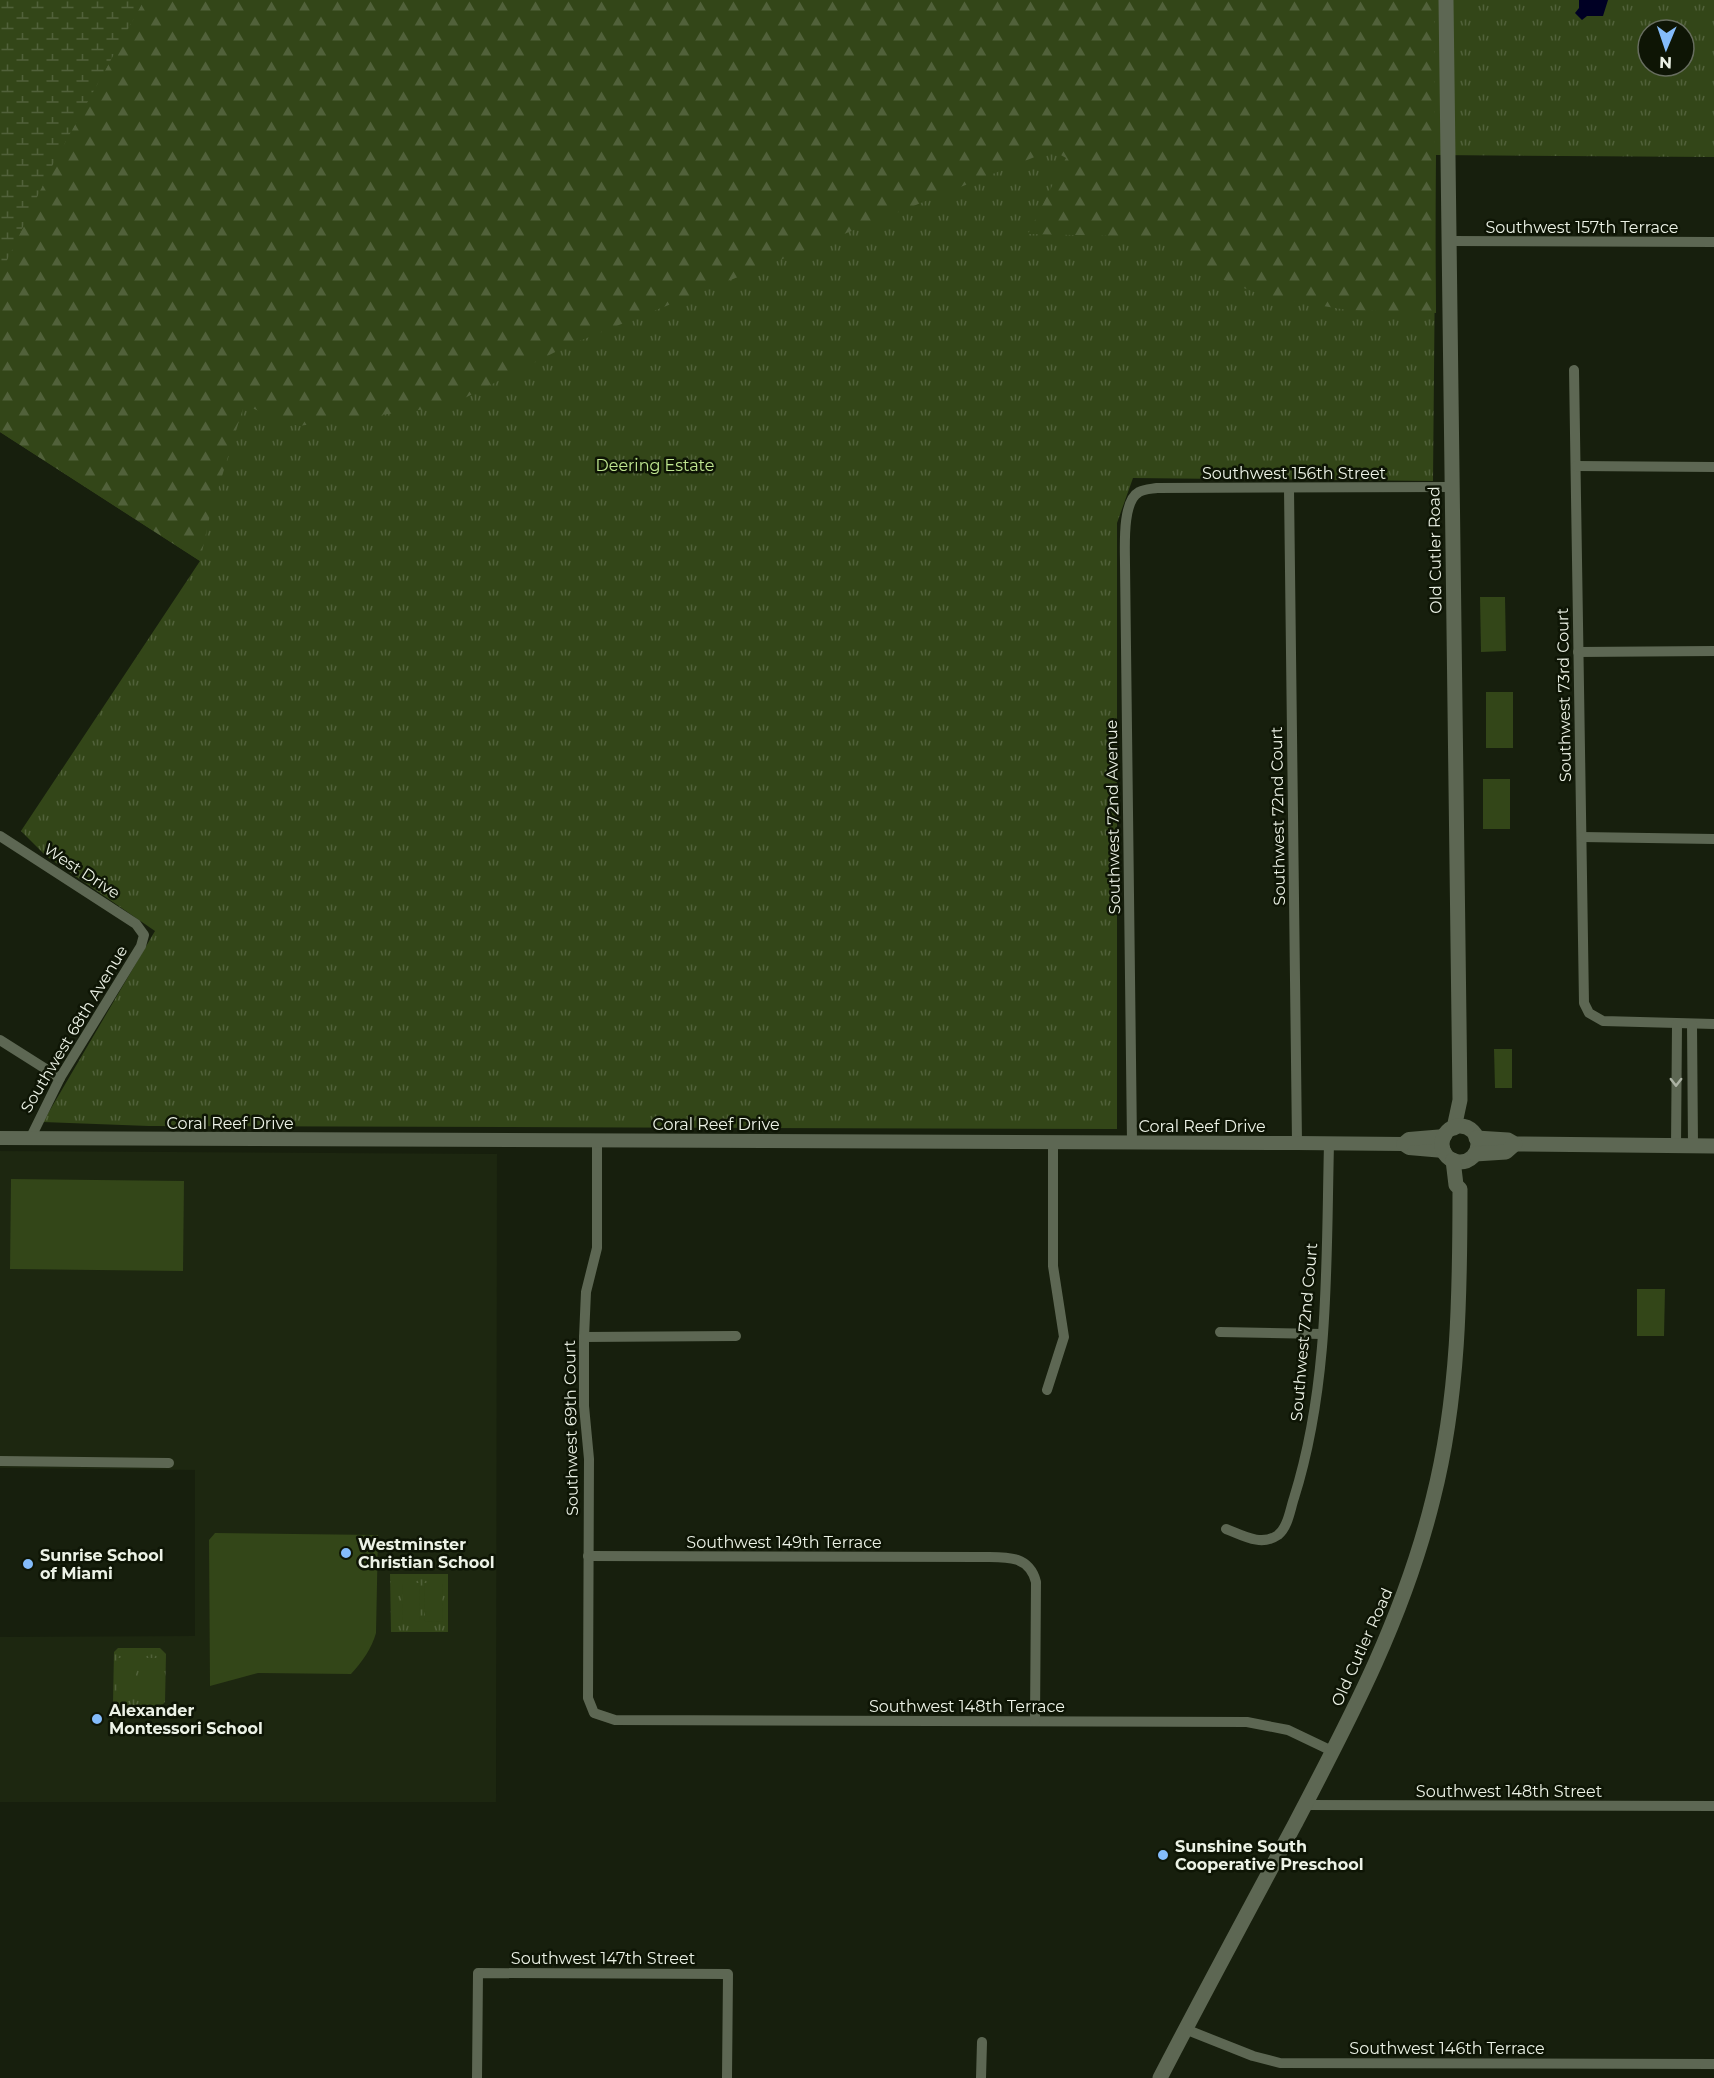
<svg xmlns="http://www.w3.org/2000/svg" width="1714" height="2078" font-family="Montserrat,sans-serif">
<defs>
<pattern id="grass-tufts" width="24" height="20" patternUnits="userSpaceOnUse" patternTransform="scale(1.5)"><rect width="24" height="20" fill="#334618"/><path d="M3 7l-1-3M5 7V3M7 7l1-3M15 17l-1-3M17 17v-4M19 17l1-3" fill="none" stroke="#51613a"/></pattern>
<pattern id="forest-firs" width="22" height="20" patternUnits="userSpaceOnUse" patternTransform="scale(1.5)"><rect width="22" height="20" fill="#334618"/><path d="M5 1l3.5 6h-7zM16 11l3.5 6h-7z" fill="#51613a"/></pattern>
<pattern id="wetland-marsh" width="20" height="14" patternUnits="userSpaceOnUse" patternTransform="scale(1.5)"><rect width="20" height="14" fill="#334618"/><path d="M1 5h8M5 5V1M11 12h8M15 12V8" fill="none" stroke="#51613a"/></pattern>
</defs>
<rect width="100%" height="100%" fill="#171f0d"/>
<path fill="#1d2710" d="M0,1151L497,1154L496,1802H0V1637L195,1636V1470L0,1468Z"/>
<g fill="url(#grass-tufts)" fill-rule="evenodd">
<path d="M0,0H1714V157L1436,155L1433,481L1133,478L1117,523V1129L149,1126L43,1122L155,931L46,856L21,831L200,561L0,432ZM1648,30H1684V66H1648Z"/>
<path d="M390,1574H448V1632H391Z"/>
<path d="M118,1648H160L166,1654L165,1702L160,1707L117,1706L113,1703L114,1652Z"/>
</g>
<path fill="url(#forest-firs)" d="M144,0H1434L1436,313L1347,310L1264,296L1191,267L1164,237L1028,234L1066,158L1052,150L567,346L449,406L298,426L244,405L210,515L200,561L0,432V275L51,168Z"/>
<path fill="url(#wetland-marsh)" d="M0,0H144L51,168L0,275Z"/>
<g fill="#334618">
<path d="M1480,597H1505L1506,651L1481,652Z"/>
<rect x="1486" y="692" width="27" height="56"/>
<rect x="1483" y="779" width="27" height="50"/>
<path d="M1494,1049H1512V1088H1495Z"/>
<path d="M11,1179L184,1181L183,1271L10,1269Z"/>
<path d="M1637,1289H1665L1664,1336H1637Z"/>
<path d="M215,1533L378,1535L376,1633C372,1648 362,1662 351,1674L258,1673L210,1686L209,1540Z"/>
<path d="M402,1583H419L420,1621H403Z"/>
<path d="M424,1583H442L443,1621L425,1622Z"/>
<rect x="118" y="1658" width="18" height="38"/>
<rect x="142" y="1658" width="18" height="38"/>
</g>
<path fill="#000024" d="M1579,0H1608L1603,16H1587L1582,20L1575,13L1579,8Z"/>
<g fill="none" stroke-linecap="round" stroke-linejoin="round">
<g stroke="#5d6753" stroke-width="10">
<path d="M1450,241L1714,242"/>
<path d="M1574,370L1584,1003L1589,1013L1603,1021L1714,1024"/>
<path d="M1576,466L1714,467"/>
<path d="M1289,489L1297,1143"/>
<path d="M1578,652L1714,651"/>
<path d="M0,836L136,924L144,935L141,946L60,1078L30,1139"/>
<path d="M1582,837L1714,839"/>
<path d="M1692,1024L1693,1146"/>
<path d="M0,1040L60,1078"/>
<path d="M597,1140V1248L586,1292L584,1337V1406L589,1459L588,1698L594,1713L615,1720L1247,1722L1288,1730L1332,1751"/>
<path d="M1132,1142L1125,564C1125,547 1122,501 1139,492C1144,489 1151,489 1157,488L1452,487"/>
<path d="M1676,1147L1677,1024"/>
<path d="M1220,1332L1322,1334"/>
<path d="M584,1337L736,1336"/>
<path d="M1047,1390L1064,1337L1053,1266V1141"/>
<path d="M0,1461L169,1463"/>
<path d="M1226,1529C1242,1535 1261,1547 1278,1535C1288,1527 1290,1510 1294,1498C1330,1383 1326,1262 1329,1144"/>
<path d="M588,1556L980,1557C1004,1557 1029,1554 1036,1582L1035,1721"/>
<path d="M1304,1805L1714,1806"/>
<path d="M1185,2029L1253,2056L1280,2063L1714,2064"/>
<path d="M477,2078L478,1973L728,1974L727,2078"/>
<path d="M981,2078L982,2042"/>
</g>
<g stroke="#5d6753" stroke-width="14">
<path d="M0,1138L1297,1143L1403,1144L1409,1148L1444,1151"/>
<path d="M1403,1144L1409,1139L1445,1136"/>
</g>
<g stroke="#5d6753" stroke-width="15">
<path d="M1446,0L1460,1100L1454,1128"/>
<circle cx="1460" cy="1144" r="18"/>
<path d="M1476,1138L1508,1140L1515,1144L1714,1146"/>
<path d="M1475,1154L1506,1152L1515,1144"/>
<path d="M1160,2078C1204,1993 1250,1908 1295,1824C1351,1717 1404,1617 1433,1499C1459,1397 1460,1293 1460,1189L1456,1185L1453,1160"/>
</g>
</g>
<defs><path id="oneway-chevron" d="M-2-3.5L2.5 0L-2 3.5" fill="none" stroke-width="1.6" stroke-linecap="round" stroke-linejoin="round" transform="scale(1.5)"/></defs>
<use stroke="#acb3a4" href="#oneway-chevron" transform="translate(1676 1082) rotate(90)"/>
<g fill="#84bcfb" stroke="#0e1505" stroke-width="2">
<circle cx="346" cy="1553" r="6"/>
<circle cx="28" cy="1564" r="6"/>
<circle cx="97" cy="1719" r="6"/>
<circle cx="1163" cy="1855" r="6"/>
</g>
<g text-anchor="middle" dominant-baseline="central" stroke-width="5" stroke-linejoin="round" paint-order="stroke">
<g font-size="16" fill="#ecf2e6" stroke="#0e1505">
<text x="1582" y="227">Southwest 157th Terrace</text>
<text x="1294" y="473">Southwest 156th Street</text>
<text transform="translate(1435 550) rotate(-91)">Old Cutler Road</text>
<text transform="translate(1564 695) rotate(-91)">Southwest 73rd Court</text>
<text transform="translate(1278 816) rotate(-91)">Southwest 72nd Court</text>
<text transform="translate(1113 817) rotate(-91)">Southwest 72nd Avenue</text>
<text transform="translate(82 871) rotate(33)">West Drive</text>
<text transform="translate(74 1029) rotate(-59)">Southwest 68th Avenue</text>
<text x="230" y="1123">Coral Reef Drive</text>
<text x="716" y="1124">Coral Reef Drive</text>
<text x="1202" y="1126">Coral Reef Drive</text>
<text transform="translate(1304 1332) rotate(-85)">Southwest 72nd Court</text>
<text transform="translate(571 1428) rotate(-91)">Southwest 69th Court</text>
<text x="784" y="1542">Southwest 149th Terrace</text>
<text transform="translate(1362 1647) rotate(-66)">Old Cutler Road</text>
<text x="967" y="1706">Southwest 148th Terrace</text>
<text x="1509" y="1791">Southwest 148th Street</text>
<text x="603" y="1958">Southwest 147th Street</text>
<text x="1447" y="2048">Southwest 146th Terrace</text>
</g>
<g font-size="16" fill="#c0e791" stroke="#0e1505">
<text x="655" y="465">Deering Estate</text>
</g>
<g font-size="16" font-weight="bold" fill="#ecf2e6" stroke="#0e1505" text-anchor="start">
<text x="358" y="1544">Westminster<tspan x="358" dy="18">Christian School</tspan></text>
<text x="40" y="1555">Sunrise School<tspan x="40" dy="18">of Miami</tspan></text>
<text x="109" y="1710">Alexander<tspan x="109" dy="18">Montessori School</tspan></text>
<text x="1175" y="1846">Sunshine South<tspan x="1175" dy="18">Cooperative Preschool</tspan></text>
</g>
</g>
<g transform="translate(1666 48) rotate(182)"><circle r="28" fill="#0e1505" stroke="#676d5f" stroke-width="1.5"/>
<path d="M0-4.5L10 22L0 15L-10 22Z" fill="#84bcfb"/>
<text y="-9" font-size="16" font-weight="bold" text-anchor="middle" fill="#ecf2e6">N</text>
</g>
</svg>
